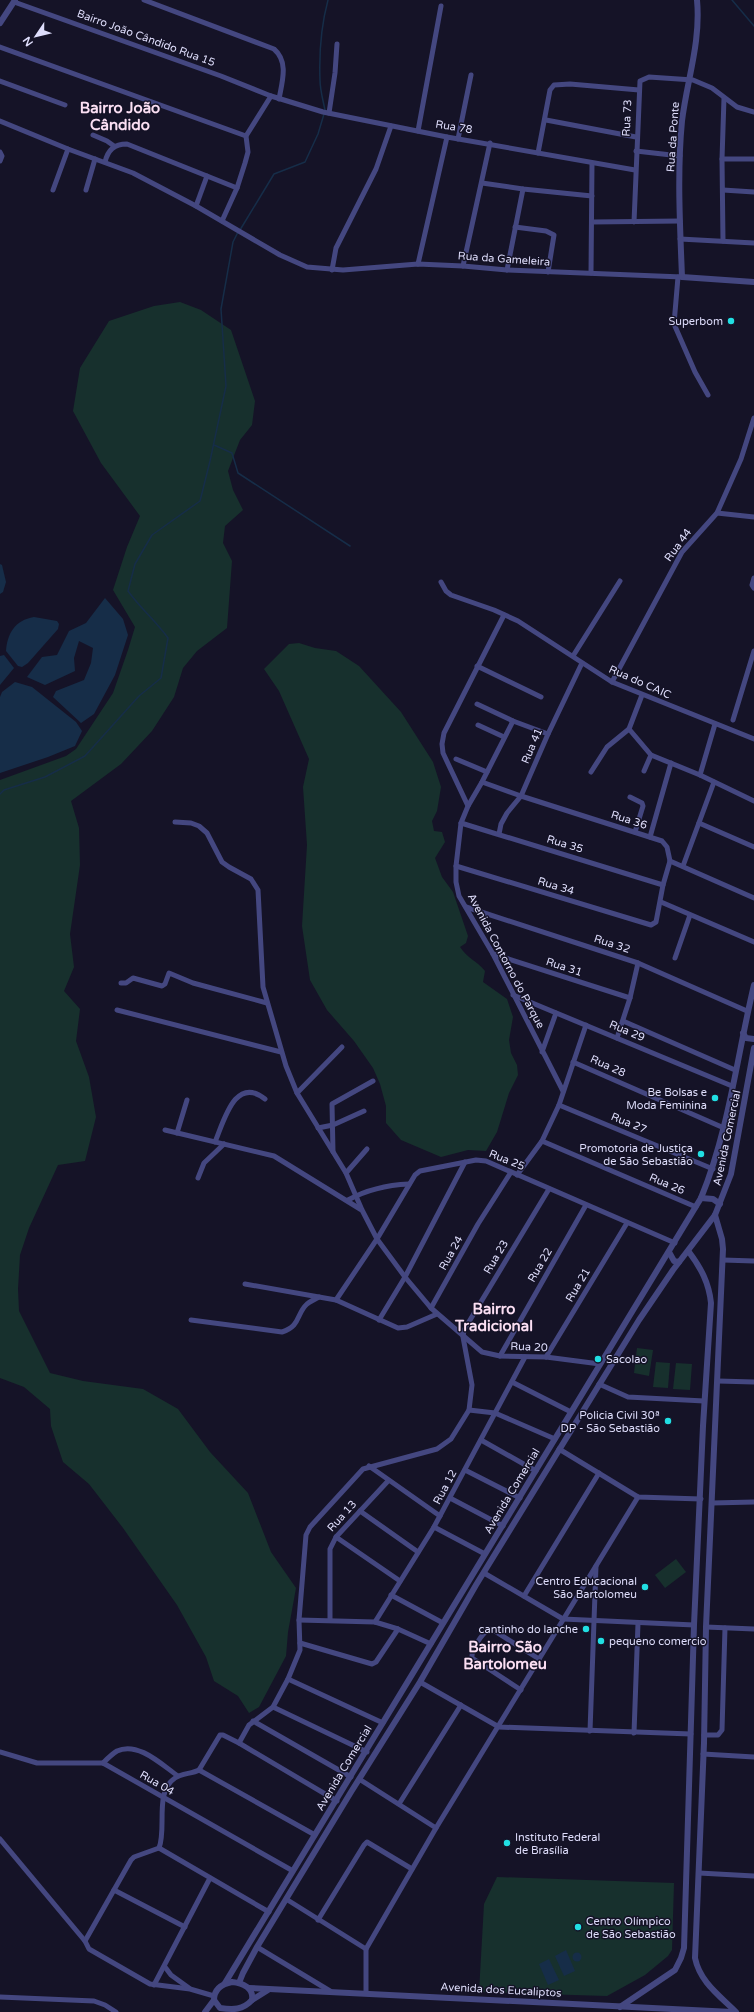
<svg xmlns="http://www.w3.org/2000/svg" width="754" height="2012" font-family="'Varela Round',sans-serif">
<rect width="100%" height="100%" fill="#151327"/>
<g fill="#17302d">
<path d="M180,302L201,310L231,330L255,401L252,425L240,440L228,471L233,490L243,510L225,526L223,543L232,561L227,628L197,651L183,668L174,697L152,731L121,764L71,801L79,828L80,865L70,934L74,967L64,991L80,1009L76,1041L89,1077L96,1117L85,1161L58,1165L29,1228L20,1255L18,1289L19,1311L50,1373L83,1381L143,1389L178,1409L210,1452L248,1493L271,1552L296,1588L288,1632L286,1656L259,1707L249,1713L238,1696L214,1681L206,1657L177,1605L123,1528L89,1484L63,1462L51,1426L50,1409L24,1387L0,1378V780L66,756L76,749L113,693L128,650L135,627L113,590L127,547L140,516L101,463L73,411L80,368L109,321L154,306Z"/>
<path d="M299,643L315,648L336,651L359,666L401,712L433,762L441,787L437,811L432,821L434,831L442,832L445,842L435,858L442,877L453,892L468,936L466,943L460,947C468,959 476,960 485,971L483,982L507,999L513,1017L509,1040L511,1053L517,1065L518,1075L509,1093L497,1132L486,1151L468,1150L441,1157L401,1140L386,1123V1106L380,1084L373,1068L354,1041L327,1010L310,980L302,926L307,845L303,787L309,759L279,691L264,669L289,644Z"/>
<path d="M637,1348L653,1350L649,1376L634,1373Z"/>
<path d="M656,1362L670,1363L668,1388L653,1387Z"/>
<path d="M676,1363L692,1364L690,1390L673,1389Z"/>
<path d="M676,1559L686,1572L665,1588L655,1575Z"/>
<path d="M497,1877L674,1883L672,1950L668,1956L645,1975L607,1996L479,1992L484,1904Z"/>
</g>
<g fill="#162d48">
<path d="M0,564L2,565L6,582L3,592L0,594Z"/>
<path d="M105,598L123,619L128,635L115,675L94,714L81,723L53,697L56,691L84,680L91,663L93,648L79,641L74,658L75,671L45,685L27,677L42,657L57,655L69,631L86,623Z"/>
<path d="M34,617L57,621L59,624L58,629L28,663L22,667L18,666L6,651C7,634 15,620 34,617Z"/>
<path d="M4,655L14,668L0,685V656Z"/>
<path d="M15,682L32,687L76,722L82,731L75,746L48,757L0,773V697L2,692Z"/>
<path d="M566,1950L575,1971L564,1976L555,1956Z"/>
<circle cx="577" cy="1957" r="4.5"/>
<path d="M549,1959L559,1980L548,1985L539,1964Z"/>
</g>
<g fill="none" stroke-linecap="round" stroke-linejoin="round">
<g stroke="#162d48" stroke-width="1.5">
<path d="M732,0L754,26"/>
<path d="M325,110C323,100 320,90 320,80C319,53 321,26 328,0"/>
<path d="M240,230L274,174L305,162L318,134L324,114"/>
<path d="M214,445L232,453L238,473L350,546"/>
<path d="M0,794L4,790L45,777L85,756L139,696L161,678L168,638C156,621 140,608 128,591L135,564L152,535L200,501L210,461L226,386L221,309L233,242L238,232"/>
</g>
<g stroke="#444780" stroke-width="5">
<path d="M144,0L274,49C289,62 282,82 279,99"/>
<path d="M14,2L221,76L271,96L323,112L447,137L635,170"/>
<path d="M0,47L246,136"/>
<path d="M0,81L65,105"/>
<path d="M329,113L335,73L337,44"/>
<path d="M546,120L636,137"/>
<path d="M0,121L68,149L133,173L196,206L280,255L307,267L343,270L418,264L463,266L507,270L682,277"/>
<path d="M418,131L441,6"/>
<path d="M93,135L107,141L114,146"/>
<path d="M458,139L471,75"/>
<path d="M636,151L680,156"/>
<path d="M0,152L2,156L0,161"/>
<path d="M538,153L550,90L554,85L570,84L639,90"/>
<path d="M722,159H754"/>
<path d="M105,162C108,150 114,144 127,144L237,188"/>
<path d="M482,183L523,189L592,196"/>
<path d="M53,190L68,149"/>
<path d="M86,190L95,159"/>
<path d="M723,190L754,192"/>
<path d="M196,206L207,176"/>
<path d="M222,221L237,188L245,163L248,152L246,136L271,96"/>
<path d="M592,222L680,221"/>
<path d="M634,222L640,81L649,77L693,80L712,88L737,107L754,112"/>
<path d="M515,227L546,231L554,235L548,272"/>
<path d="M680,239L754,243"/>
<path d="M723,241L722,159L724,98"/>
<path d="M418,264L447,137"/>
<path d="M463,266L490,143"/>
<path d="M332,270L336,248L376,169L391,126"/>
<path d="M507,270L523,189"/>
<path d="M591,273L592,163"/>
<path d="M678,277L674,324L695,372L708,395"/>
<path d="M717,513L754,517"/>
<path d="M754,578L752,585L754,588"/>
<path d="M441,582L446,591L451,595L494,610L518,621L612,682L754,739"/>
<path d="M504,615L444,733L442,744L443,753L468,806L461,823L456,866V882L459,896L493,954L563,1091"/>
<path d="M573,656L620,581"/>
<path d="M477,666L541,697"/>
<path d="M612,682L682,552L717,513L741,459L754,418"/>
<path d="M477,704L513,721L548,734"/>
<path d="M733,720L754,651"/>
<path d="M478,725L504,737"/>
<path d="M629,729L651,755L700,775L754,801"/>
<path d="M456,759L487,772"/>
<path d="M644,771L651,755"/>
<path d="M591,772L607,747L629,729L642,695"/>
<path d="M700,775L715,724"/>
<path d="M482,782L521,796L662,841L667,847L670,861L754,898"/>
<path d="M630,797L642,803L643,806L635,832"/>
<path d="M468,806L482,782L513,721"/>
<path d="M175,822L191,823L199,826L207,833L222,862L229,867L251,879L258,890L263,987L286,1066L297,1093L346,1173L362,1210L377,1239L405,1277L431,1308L482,1352L500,1356L546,1357L600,1364"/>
<path d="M461,823L663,885"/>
<path d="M699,823L754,847"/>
<path d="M499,834L501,824L507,813L521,796L548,734L582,663"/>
<path d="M650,837L671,763"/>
<path d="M456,866L651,925L656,922L663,885L670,861"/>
<path d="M683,866L714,782"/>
<path d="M661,902L754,942"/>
<path d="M466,907L638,963L747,1011"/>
<path d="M493,954L630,998"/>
<path d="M675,958L690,915"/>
<path d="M121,983H126L133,978L162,986L165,984L169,973L193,983L267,1003"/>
<path d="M513,995L732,1086"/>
<path d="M117,1010L281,1052"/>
<path d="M623,1021L735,1070"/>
<path d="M617,1038L630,998L638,963"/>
<path d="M542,1052L556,1013"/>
<path d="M573,1062L724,1128"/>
<path d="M297,1093L342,1047"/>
<path d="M559,1105L713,1169"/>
<path d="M318,1128L333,1125L364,1111"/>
<path d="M165,1130L274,1156L360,1209"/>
<path d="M177,1133L187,1100"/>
<path d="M542,1141L696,1207"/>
<path d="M215,1142C224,1121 235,1075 265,1099"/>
<path d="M333,1152L332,1104L373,1081"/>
<path d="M346,1173L367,1149"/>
<path d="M517,1175L542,1141L559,1105L586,1025"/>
<path d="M198,1178L204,1163L224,1144"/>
<path d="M348,1200C368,1189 387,1185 409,1184"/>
<path d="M723,1260L754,1261"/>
<path d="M245,1284L336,1300"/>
<path d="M431,1308L478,1224L511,1172"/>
<path d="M437,1314L407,1327L398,1328L336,1300L377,1239L415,1175L420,1171L476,1160L486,1161L675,1243"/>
<path d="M191,1320L282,1332C301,1326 296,1314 307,1304C311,1301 315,1299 319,1297"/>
<path d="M379,1320L405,1277L465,1162"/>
<path d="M500,1356L586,1205"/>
<path d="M546,1357L627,1223"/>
<path d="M718,1381L754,1382"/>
<path d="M512,1382L571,1412"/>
<path d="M599,1384L628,1397L704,1401"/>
<path d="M469,1410L495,1413L555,1439"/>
<path d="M481,1440L536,1471"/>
<path d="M559,1449L638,1497L701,1499"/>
<path d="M369,1466L440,1516"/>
<path d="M465,1470L520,1498"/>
<path d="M450,1498L503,1526"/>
<path d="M712,1503L754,1502"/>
<path d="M360,1511L418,1552"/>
<path d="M434,1527L485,1554"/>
<path d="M336,1537L400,1581"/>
<path d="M484,1573L563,1619L694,1625"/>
<path d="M391,1595L443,1623"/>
<path d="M524,1596L599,1473"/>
<path d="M299,1620L375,1622L398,1629L431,1644"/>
<path d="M330,1620V1549L336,1537L388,1481"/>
<path d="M375,1622L434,1527L525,1357"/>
<path d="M706,1627L754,1629"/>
<path d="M300,1643L372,1664L376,1662L398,1629"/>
<path d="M288,1679L383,1723"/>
<path d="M420,1682L499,1727L691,1734"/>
<path d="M521,1690L472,1658C471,1649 482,1634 489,1629L493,1630L539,1659"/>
<path d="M273,1707L367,1752"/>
<path d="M253,1721L351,1777"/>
<path d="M590,1731L596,1566"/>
<path d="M634,1733L638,1623"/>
<path d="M704,1735H718L722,1730L725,1628"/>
<path d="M239,1743L337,1801"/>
<path d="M0,1752L37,1763H103L293,1871"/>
<path d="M703,1754L754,1757"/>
<path d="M103,1763C107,1759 112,1754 117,1751C138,1741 162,1765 178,1776"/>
<path d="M199,1770L315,1835"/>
<path d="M359,1779L436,1828"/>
<path d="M399,1804L461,1705"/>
<path d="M0,1839L85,1941L89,1949L150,1984L190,1989L214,1996"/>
<path d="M159,1848L269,1912"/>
<path d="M699,1873L754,1876"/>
<path d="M114,1890L185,1927"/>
<path d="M286,1899L366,1949"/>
<path d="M318,1920L364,1845L367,1842L412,1869"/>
<path d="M85,1941L131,1860L134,1857L159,1848C167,1828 154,1792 175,1778C182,1773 192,1774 199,1770L220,1735H223L239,1743L249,1725L273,1707L288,1679L300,1650L299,1620L306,1535L310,1527L363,1469L437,1449L451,1439L469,1410L472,1385L463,1337L464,1330L549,1189"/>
<path d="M257,1947L330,1991"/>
<path d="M165,1967L171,1975L189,1988"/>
<path d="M154,1985L210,1878"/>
<path d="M366,1993V1949L436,1828L638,1497"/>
<path d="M0,1997L94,2001L105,2005L116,2012"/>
</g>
<g stroke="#444780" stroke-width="6">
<path d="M697,0C701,42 687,80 682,121C677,173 680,225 682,277L754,282"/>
<path d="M0,23L15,0"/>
<path d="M743,1033L746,1038L754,1039"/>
<path d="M701,1198L713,1199L720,1204"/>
<path d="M715,1215L722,1239L723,1249L706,1627L704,1743L695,1958C700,1982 719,1995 736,2012"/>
<path d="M669,1252L674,1261L679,1262"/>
<path d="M232,1982C243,1983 254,1988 252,2000C243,2010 233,2010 220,2008L214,2000C214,1989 222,1984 232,1982Z"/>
<path d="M225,1983L701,1198C729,1130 737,1056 754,985"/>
<path d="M239,1983L243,1973L257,1947L351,1792L420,1682L476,1585L639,1320L673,1270L715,1215L731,1174L754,1048"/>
<path d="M249,1988L732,2012"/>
<path d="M252,2000L268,1990"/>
<path d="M620,2007L675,1970L681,1958L684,1948L694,1625L703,1426L711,1303C709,1283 701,1268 689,1252"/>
<path d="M205,2012L214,2000"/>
</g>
</g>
<g fill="#21dfe3" stroke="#151327" stroke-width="1.5">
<circle cx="731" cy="321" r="4"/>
<circle cx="715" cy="1098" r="4"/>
<circle cx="701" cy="1154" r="4"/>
<circle cx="598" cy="1359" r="4"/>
<circle cx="668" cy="1421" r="4"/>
<circle cx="645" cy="1587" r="4"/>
<circle cx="586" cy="1629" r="4"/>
<circle cx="601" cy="1641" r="4"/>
<circle cx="507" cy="1843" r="4"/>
<circle cx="578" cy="1927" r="4"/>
</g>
<g text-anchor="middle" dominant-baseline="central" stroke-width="3" stroke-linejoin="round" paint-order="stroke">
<g font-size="11" fill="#deddfb" stroke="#151327">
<text transform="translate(146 38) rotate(20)">Bairro João Cândido Rua 15</text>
<text transform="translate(627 118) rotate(-87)">Rua 73</text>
<text transform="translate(454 127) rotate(9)">Rua 78</text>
<text transform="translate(673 137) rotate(-86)">Rua da Ponte</text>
<text transform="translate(504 259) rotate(4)">Rua da Gameleira</text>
<text transform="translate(678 545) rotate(-54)">Rua 44</text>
<text transform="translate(640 682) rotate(24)">Rua do CAIC</text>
<text transform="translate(532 746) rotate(-67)">Rua 41</text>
<text transform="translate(629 820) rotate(18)">Rua 36</text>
<text transform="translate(565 844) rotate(17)">Rua 35</text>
<text transform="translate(556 886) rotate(17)">Rua 34</text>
<text transform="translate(612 944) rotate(18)">Rua 32</text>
<text transform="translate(506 961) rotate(62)">Avenida Contorno do Parque</text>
<text transform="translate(564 967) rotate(18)">Rua 31</text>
<text transform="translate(627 1031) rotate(23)">Rua 29</text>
<text transform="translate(608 1066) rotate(24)">Rua 28</text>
<text transform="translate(629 1123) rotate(22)">Rua 27</text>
<text transform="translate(727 1138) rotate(-78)">Avenida Comercial</text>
<text transform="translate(507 1160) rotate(22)">Rua 25</text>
<text transform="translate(667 1184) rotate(23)">Rua 26</text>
<text transform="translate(451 1253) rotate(-61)">Rua 24</text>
<text transform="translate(496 1257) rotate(-59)">Rua 23</text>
<text transform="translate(540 1265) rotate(-60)">Rua 22</text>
<text transform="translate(578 1285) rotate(-59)">Rua 21</text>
<text transform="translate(529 1347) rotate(2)">Rua 20</text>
<text transform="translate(445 1487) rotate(-62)">Rua 12</text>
<text transform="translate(512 1491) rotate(-59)">Avenida Comercial</text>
<text transform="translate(342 1516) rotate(-48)">Rua 13</text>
<text transform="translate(344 1768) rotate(-59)">Avenida Comercial</text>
<text transform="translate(157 1783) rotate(30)">Rua 04</text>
<text transform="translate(501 1990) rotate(3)">Avenida dos Eucaliptos</text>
</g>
<g font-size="11" fill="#deddfb" stroke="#151327" text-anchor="end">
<text x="723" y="321">Superbom</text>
<text x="707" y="1092">Be Bolsas e<tspan x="707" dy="13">Moda Feminina</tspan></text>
<text x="693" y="1148">Promotoria de Justiça<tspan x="693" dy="13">de São Sebastião</tspan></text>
<text x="606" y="1359" text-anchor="start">Sacolao</text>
<text x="660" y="1415">Policia Civil 30ª<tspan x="660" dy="13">DP - São Sebastião</tspan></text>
<text x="637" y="1581">Centro Educacional<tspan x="637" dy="13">São Bartolomeu</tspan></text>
<text x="578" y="1629">cantinho do lanche</text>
<text x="609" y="1641" text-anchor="start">pequeno comercio</text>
<text x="515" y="1837" text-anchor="start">Instituto Federal<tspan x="515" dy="13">de Brasília</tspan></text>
<text x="586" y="1921" text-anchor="start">Centro Olímpico<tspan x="586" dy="13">de São Sebastião</tspan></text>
</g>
<g font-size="15" font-weight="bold" fill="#fbdff3" stroke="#151327">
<text x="120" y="108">Bairro João<tspan x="120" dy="17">Cândido</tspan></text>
<text x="494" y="1309">Bairro<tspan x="494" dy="17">Tradicional</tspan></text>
<text x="505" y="1647">Bairro São<tspan x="505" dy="17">Bartolomeu</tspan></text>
</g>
</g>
<g transform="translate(36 36) rotate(235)" stroke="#151327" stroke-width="3" paint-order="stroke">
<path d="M0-3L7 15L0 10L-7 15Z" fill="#deddfb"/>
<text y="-6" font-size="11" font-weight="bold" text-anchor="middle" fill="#deddfb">N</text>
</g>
</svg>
